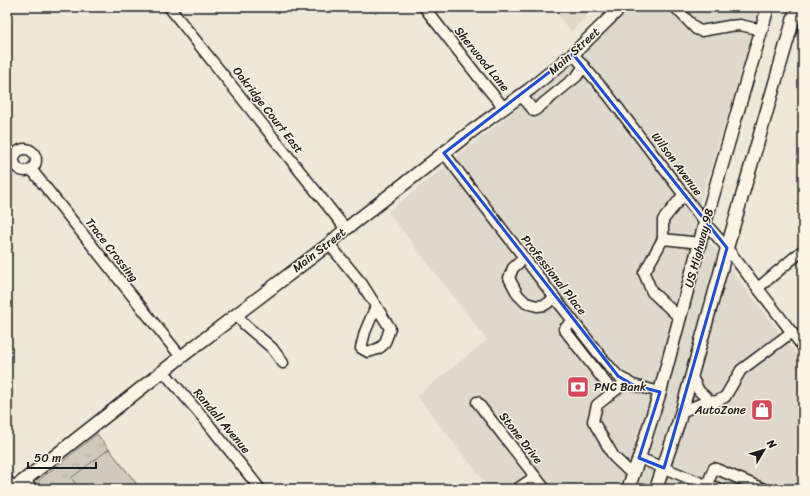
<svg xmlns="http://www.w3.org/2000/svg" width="810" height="496" font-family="Sriracha,sans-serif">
<defs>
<pattern id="park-tufts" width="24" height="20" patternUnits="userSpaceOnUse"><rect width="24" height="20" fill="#cfcabd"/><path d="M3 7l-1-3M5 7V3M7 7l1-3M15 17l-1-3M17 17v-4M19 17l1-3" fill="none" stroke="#b1ada2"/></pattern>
</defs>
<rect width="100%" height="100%" fill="#eee8d9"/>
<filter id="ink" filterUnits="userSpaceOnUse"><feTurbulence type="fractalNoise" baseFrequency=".025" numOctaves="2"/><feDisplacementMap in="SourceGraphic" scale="8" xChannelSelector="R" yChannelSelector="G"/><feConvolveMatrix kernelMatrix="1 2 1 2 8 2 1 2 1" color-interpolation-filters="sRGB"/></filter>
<g filter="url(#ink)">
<g fill="#ded9cb">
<path d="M552,7H595L571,32Z"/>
<path d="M627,7H762L699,204L694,222L803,363V489H490L417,396L487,340L388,212L584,55Z"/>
</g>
<path fill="url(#park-tufts)" stroke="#76736c" d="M97,434L140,489H28Z"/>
<path fill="#cfcabd" stroke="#76736c" d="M109,449L136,483L129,489H80L71,478Z"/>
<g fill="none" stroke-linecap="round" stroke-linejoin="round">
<g stroke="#1c1c1c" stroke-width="13">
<g id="minor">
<path d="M169,7L346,229"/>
<path d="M424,7L480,79L504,108"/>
<path d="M675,7L696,29L701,31L729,26L740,25L762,30"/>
<path d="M573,54L609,96L705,223L727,248L803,347"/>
<path d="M521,95L534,111L577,76L584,66"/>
<circle cx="25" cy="160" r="11"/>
<path d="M444,153L555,298L602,358L618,376L633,385L660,392"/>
<path d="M31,169L181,357"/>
<path d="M663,239V220L684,194"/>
<path d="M329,244L362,284L376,306"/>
<path d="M524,258L513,268L509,278L518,295L526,303L537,306L545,305L555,298"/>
<path d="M758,288L803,250"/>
<path d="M376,306L390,328C385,344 385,348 368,352L361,348L365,332Z"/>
<path d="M237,314L244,324L272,348L283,363"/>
<path d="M680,318L652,292L644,273L663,239L700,243"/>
<path d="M573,321L564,329L613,392"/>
<path d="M163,371L206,421L260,489"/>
<path d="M692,377L699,391L710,401"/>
<path d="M627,381L597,405L593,421L614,457L633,475"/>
<path d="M477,402L545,489"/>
<path d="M682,412L688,409L705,402L710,401L715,402L725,397L741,370L792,332"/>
<path d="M639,458L701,483L721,489"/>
<path d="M7,480L14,488"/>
<path d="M25,480L32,489"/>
<path d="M707,485L714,468L764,489"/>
<path d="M517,489L535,477"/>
</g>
</g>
<g stroke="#1c1c1c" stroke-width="15">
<g id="major">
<path d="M13,489L181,357L329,244L346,229L472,131L530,89L573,54L621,7"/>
<path d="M628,489L639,458L660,392L705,223L768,7"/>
<path d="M656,489L679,421L727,248L797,7"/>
</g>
</g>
<use href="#minor" stroke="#fcf5e5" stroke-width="10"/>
<use href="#major" stroke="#fcf5e5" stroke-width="12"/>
</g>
</g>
<path fill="none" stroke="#1d4ed8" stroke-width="3" stroke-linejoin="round" d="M573,54L727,248L664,468L639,458L660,392L633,385L618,376L444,153Z"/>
<defs>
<g id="bank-square" transform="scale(1.15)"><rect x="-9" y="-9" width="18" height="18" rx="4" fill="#d1495b" stroke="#fcf5e5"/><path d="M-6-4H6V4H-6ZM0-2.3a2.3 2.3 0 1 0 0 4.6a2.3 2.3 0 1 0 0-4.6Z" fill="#fff"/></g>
<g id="shop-square" transform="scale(1.15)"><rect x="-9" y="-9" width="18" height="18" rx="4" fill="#d1495b" stroke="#fcf5e5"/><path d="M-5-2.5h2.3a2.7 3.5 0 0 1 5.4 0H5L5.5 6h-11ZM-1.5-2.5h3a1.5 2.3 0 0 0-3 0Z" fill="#fff"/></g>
</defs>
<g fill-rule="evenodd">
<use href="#bank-square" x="578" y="387"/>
<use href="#shop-square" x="762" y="410"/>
</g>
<g text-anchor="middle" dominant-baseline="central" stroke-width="3" stroke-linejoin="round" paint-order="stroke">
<g font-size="12" fill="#1c1c1c" stroke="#fcf5e5">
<text transform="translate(574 51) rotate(-42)">Main Street</text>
<text transform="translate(482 59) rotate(51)">Sherwood Lane</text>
<text transform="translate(268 110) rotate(52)">Oakridge Court East</text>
<text transform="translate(677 164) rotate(53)">Wilson Avenue</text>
<text transform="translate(699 248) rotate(-75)">US Highway 98</text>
<text transform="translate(112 250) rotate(52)">Trace Crossing</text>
<text transform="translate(319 250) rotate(-38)">Main Street</text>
<text transform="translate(554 275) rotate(52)">Professional Place</text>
<text transform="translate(222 421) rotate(50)">Randall Avenue</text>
<text transform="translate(521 438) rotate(52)">Stone Drive</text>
</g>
<g font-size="12" fill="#1c1c1c" stroke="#fcf5e5" text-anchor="start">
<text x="594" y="387">PNC Bank</text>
<text x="746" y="410" text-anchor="end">AutoZone</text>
</g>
</g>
<rect width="810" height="496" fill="none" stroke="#fcf5e5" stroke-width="24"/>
<rect x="12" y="12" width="786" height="472" fill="none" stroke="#1c1c1c" stroke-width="1.5" filter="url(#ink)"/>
<g transform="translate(764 450) rotate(52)" stroke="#fcf5e5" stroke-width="3" paint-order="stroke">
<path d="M0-3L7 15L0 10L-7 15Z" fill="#1c1c1c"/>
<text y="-6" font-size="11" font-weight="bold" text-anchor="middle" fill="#1c1c1c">N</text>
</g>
<path d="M28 462v6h68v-6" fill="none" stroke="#1c1c1c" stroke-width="2"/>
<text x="34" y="462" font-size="12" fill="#1c1c1c" stroke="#fcf5e5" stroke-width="3" paint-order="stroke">50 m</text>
</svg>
